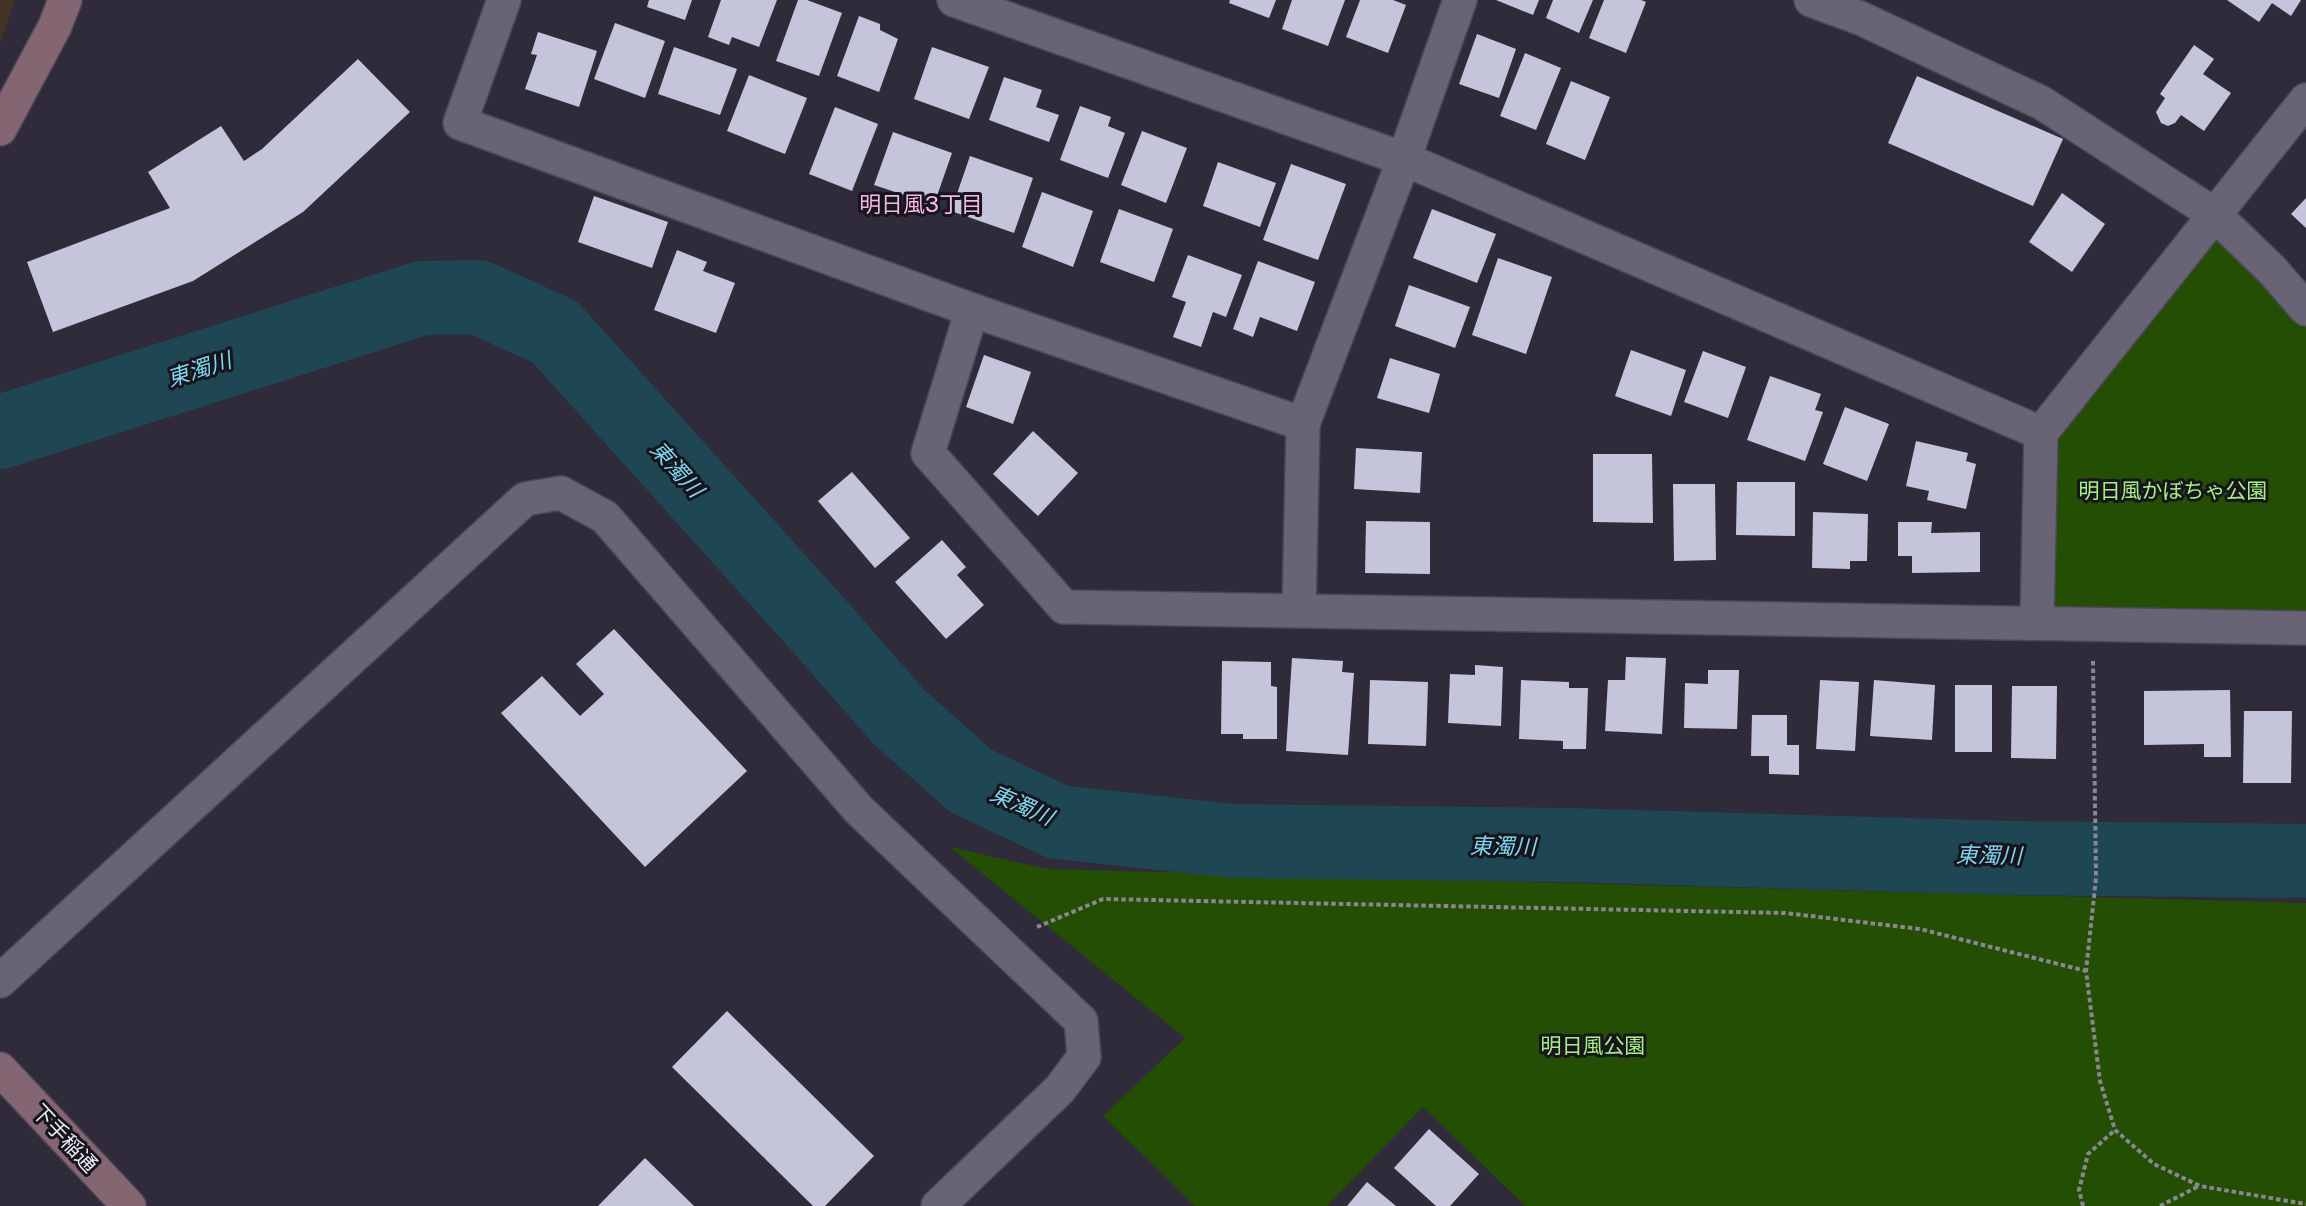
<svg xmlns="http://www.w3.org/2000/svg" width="2306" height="1206" font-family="'Public Sans','Noto Sans JP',sans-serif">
<rect width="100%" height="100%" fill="#302b3b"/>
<path fill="#413325" d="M0,0H15L0,44Z"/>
<g fill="#234e03">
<path d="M2214,214L2306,309V628L2037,623L2041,433Z"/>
<path d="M950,847L1047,869L2306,903V1206H1525L1423,1107L1327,1206H1195L1103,1116L1185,1038Z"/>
</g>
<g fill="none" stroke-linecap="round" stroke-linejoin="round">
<path stroke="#1e4753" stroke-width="74" d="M0,432L422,298L478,297L555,332L822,629L899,717L971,781L1058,822L1232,841L1566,845L2011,858L2306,861"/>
</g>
<g fill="#c4c5da">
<path d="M649,0H692L685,20L647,7Z"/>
<path d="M721,0H777L759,47L732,37L729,45L708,37Z"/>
<path d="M798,0H807L842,13L819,76L776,61Z"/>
<path d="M1230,0H1276L1269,18L1229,3Z"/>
<path d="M1292,0H1345L1328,46L1282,29Z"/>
<path d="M1360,0H1393L1406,5L1388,53L1346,37Z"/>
<path d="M1496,0H1539L1533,15Z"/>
<path d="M1553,0H1593L1579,33L1546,18Z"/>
<path d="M1604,0H1641L1646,2L1626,53L1589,38Z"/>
<path d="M2227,0H2301L2291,16L2272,3L2259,22Z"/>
<path d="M859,16L880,24V30L898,39L879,92L837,76Z"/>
<path d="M615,23L665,41L645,98L594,79Z"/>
<path d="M538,32L597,51L579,107L525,89L537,55L531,54Z"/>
<path d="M1477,34L1516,49L1499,98L1459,84Z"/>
<path d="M2194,45L2214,59L2203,74L2231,93L2204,131L2181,115L2175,123L2168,126L2161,123L2156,112L2165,98L2160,94Z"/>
<path d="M674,47L737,69L720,115L658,94Z"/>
<path d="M932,47L989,67L969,119L914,99Z"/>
<path d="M1525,53L1561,68L1536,130L1500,116Z"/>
<path d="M358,59L410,112L303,212L193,281L53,332L27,262L170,208L148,172L221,126L244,161L262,149Z"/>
<path d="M749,75L807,98L785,154L727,131Z"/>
<path d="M1917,76L2063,139L2033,206L1888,143Z"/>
<path d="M1004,77L1042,90L1036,107L1059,115L1049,142L989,120Z"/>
<path d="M1571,81L1610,97L1585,160L1546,144Z"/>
<path d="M1080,106L1111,117L1108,126L1125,133L1108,178L1060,160Z"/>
<path d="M835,107L878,124L852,191L809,174Z"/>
<path d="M1142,131L1187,148L1166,203L1121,185Z"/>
<path d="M893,132L952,153L931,213L904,203L907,196L874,185Z"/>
<path d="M970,156L1033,178L1014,233L951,211Z"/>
<path d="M1218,162L1276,183L1260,227L1203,206Z"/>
<path d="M1291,164L1346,184L1318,260L1263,240Z"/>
<path d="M1042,192L1093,211L1073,267L1022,247Z"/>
<path d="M2062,193L2105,224L2072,272L2029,242Z"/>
<path d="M594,196L668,222L652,268L578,242Z"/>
<path d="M2306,198V228L2291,214Z"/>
<path d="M1119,209L1173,229L1154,282L1100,262Z"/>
<path d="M1432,209L1496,234L1477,283L1413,258Z"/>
<path d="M677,250L707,262L703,271L735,283L716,333L654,310Z"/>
<path d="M1188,255L1242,275L1226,317L1213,312L1201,347L1173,337L1186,302L1172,297Z"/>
<path d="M1498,258L1552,277L1526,354L1472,335Z"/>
<path d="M1258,261L1315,282L1297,331L1260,317L1253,337L1233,329Z"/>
<path d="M1409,285L1470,307L1455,348L1395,326Z"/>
<path d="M1631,350L1686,370L1671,416L1615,396Z"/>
<path d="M1703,351L1746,367L1728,418L1684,402Z"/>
<path d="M984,355L1031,372L1013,424L966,407Z"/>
<path d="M1390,358L1440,374L1429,413L1377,398Z"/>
<path d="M1770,376L1821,394L1815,410L1823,412L1805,461L1747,440Z"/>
<path d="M1845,407L1889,424L1867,481L1823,464Z"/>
<path d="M1033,431L1078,473L1038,516L993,474Z"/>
<path d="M1916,441L1968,453L1966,461L1976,464L1966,509L1927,500L1929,491L1906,486Z"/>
<path d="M1356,448L1422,452L1420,493L1354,489Z"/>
<path d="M1593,454H1652L1653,523L1593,522Z"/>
<path d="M852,472L910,538L875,568L818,501Z"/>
<path d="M1737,482H1795V536L1736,535Z"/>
<path d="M1673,484H1715L1716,560L1674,561Z"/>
<path d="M1813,512L1868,514L1867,561H1850V569L1812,568Z"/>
<path d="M1366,521L1430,522V574L1365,573Z"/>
<path d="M1898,522H1932L1931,533L1980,532V572L1912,573V556H1898Z"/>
<path d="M942,540L966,567L957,575L984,605L946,639L895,582Z"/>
<path d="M614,629L747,771L645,867L501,713L542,676L580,716L604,694L576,664Z"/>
<path d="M1626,657L1666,658L1662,734L1605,731L1608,680H1625Z"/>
<path d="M1292,658L1343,661L1342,672L1354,673L1348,755L1286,751Z"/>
<path d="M1222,661L1271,662V686L1277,687V739H1243V734H1221Z"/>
<path d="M1475,665L1503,667L1501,726L1448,723L1450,674L1475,675Z"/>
<path d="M1708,670H1739L1737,729L1684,728L1685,683L1708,684Z"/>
<path d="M1370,680L1428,682L1426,746L1368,744Z"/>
<path d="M1521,680L1569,682V688H1588L1586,749H1563V741L1519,739Z"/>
<path d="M1820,680L1859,682L1855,751L1816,749Z"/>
<path d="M1874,680L1935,685L1932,740L1870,736Z"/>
<rect x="1955" y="685" width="37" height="67"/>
<path d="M2012,686H2057L2056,759L2011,758Z"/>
<path d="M2230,690L2231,757H2204V744L2144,745V691Z"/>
<path d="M2244,711H2292L2291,783H2243Z"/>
<path d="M1752,715H1787V745H1799V775L1769,774V756H1751Z"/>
<path d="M727,1011L874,1156L825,1206H813L672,1067Z"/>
<path d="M1429,1129L1479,1174L1450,1206H1436L1394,1168Z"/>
<path d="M645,1158L694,1206H598Z"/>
<path d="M1367,1182L1396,1206H1347Z"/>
</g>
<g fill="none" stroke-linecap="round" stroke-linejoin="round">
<g stroke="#4b4855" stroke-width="36">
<g id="street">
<path d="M504,0L460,123L972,310L1303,424"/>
<path d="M954,0L1404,159L2041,433"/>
<path d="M1811,0L1860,18L2042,103L2214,214L2271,269L2306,309"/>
<path d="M972,310L928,453L1064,607L2306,628"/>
<path d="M1299,611L1303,424L1404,159L1460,0"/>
<path d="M2037,623L2041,433L2306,100"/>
<path d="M0,981L525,499L561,493L605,517L859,810L1081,1021L1084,1057L1060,1089L938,1206"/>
</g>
</g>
<g stroke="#4b4855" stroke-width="36">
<g id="secondary">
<path d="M0,129L55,26L65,0"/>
<path d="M0,1069L129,1206"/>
</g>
</g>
<g stroke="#8a8694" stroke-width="4" stroke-dasharray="4.5 3" stroke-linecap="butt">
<path d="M2093,661L2096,878L2086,971L2100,1081L2115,1130L2154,1164L2200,1186L2306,1204"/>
<path d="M1037,927L1103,899L1785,913L1920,929L2086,971"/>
<path d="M2083,1206L2079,1190L2088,1154L2115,1130"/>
<path d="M2160,1206L2199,1186"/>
</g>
<use href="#street" stroke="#686375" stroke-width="33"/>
<use href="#secondary" stroke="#836672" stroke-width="33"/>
</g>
<g text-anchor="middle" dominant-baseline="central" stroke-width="6" stroke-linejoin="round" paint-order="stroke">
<g font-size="21" fill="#a7ee85" stroke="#17151c">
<text x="2173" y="490">明日風かぼちゃ公園</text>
<text x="1593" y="1045">明日風公園</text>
</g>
<g font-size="21" fill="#eeebf6" stroke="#17151c">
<text transform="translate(65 1138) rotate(47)">下手稲通</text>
</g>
<g font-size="22" fill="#f8b5e7" stroke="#17151c">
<text x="921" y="204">明日風3丁目</text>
</g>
<g font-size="22" font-style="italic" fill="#7fd6f2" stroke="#17151c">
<text transform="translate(199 369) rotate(-18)">東濁川</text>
<text transform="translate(677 469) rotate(48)">東濁川</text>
<text transform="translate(1022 805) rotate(24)">東濁川</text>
<text transform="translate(1503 846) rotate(1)">東濁川</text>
<text transform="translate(1989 855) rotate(1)">東濁川</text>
</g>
</g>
</svg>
